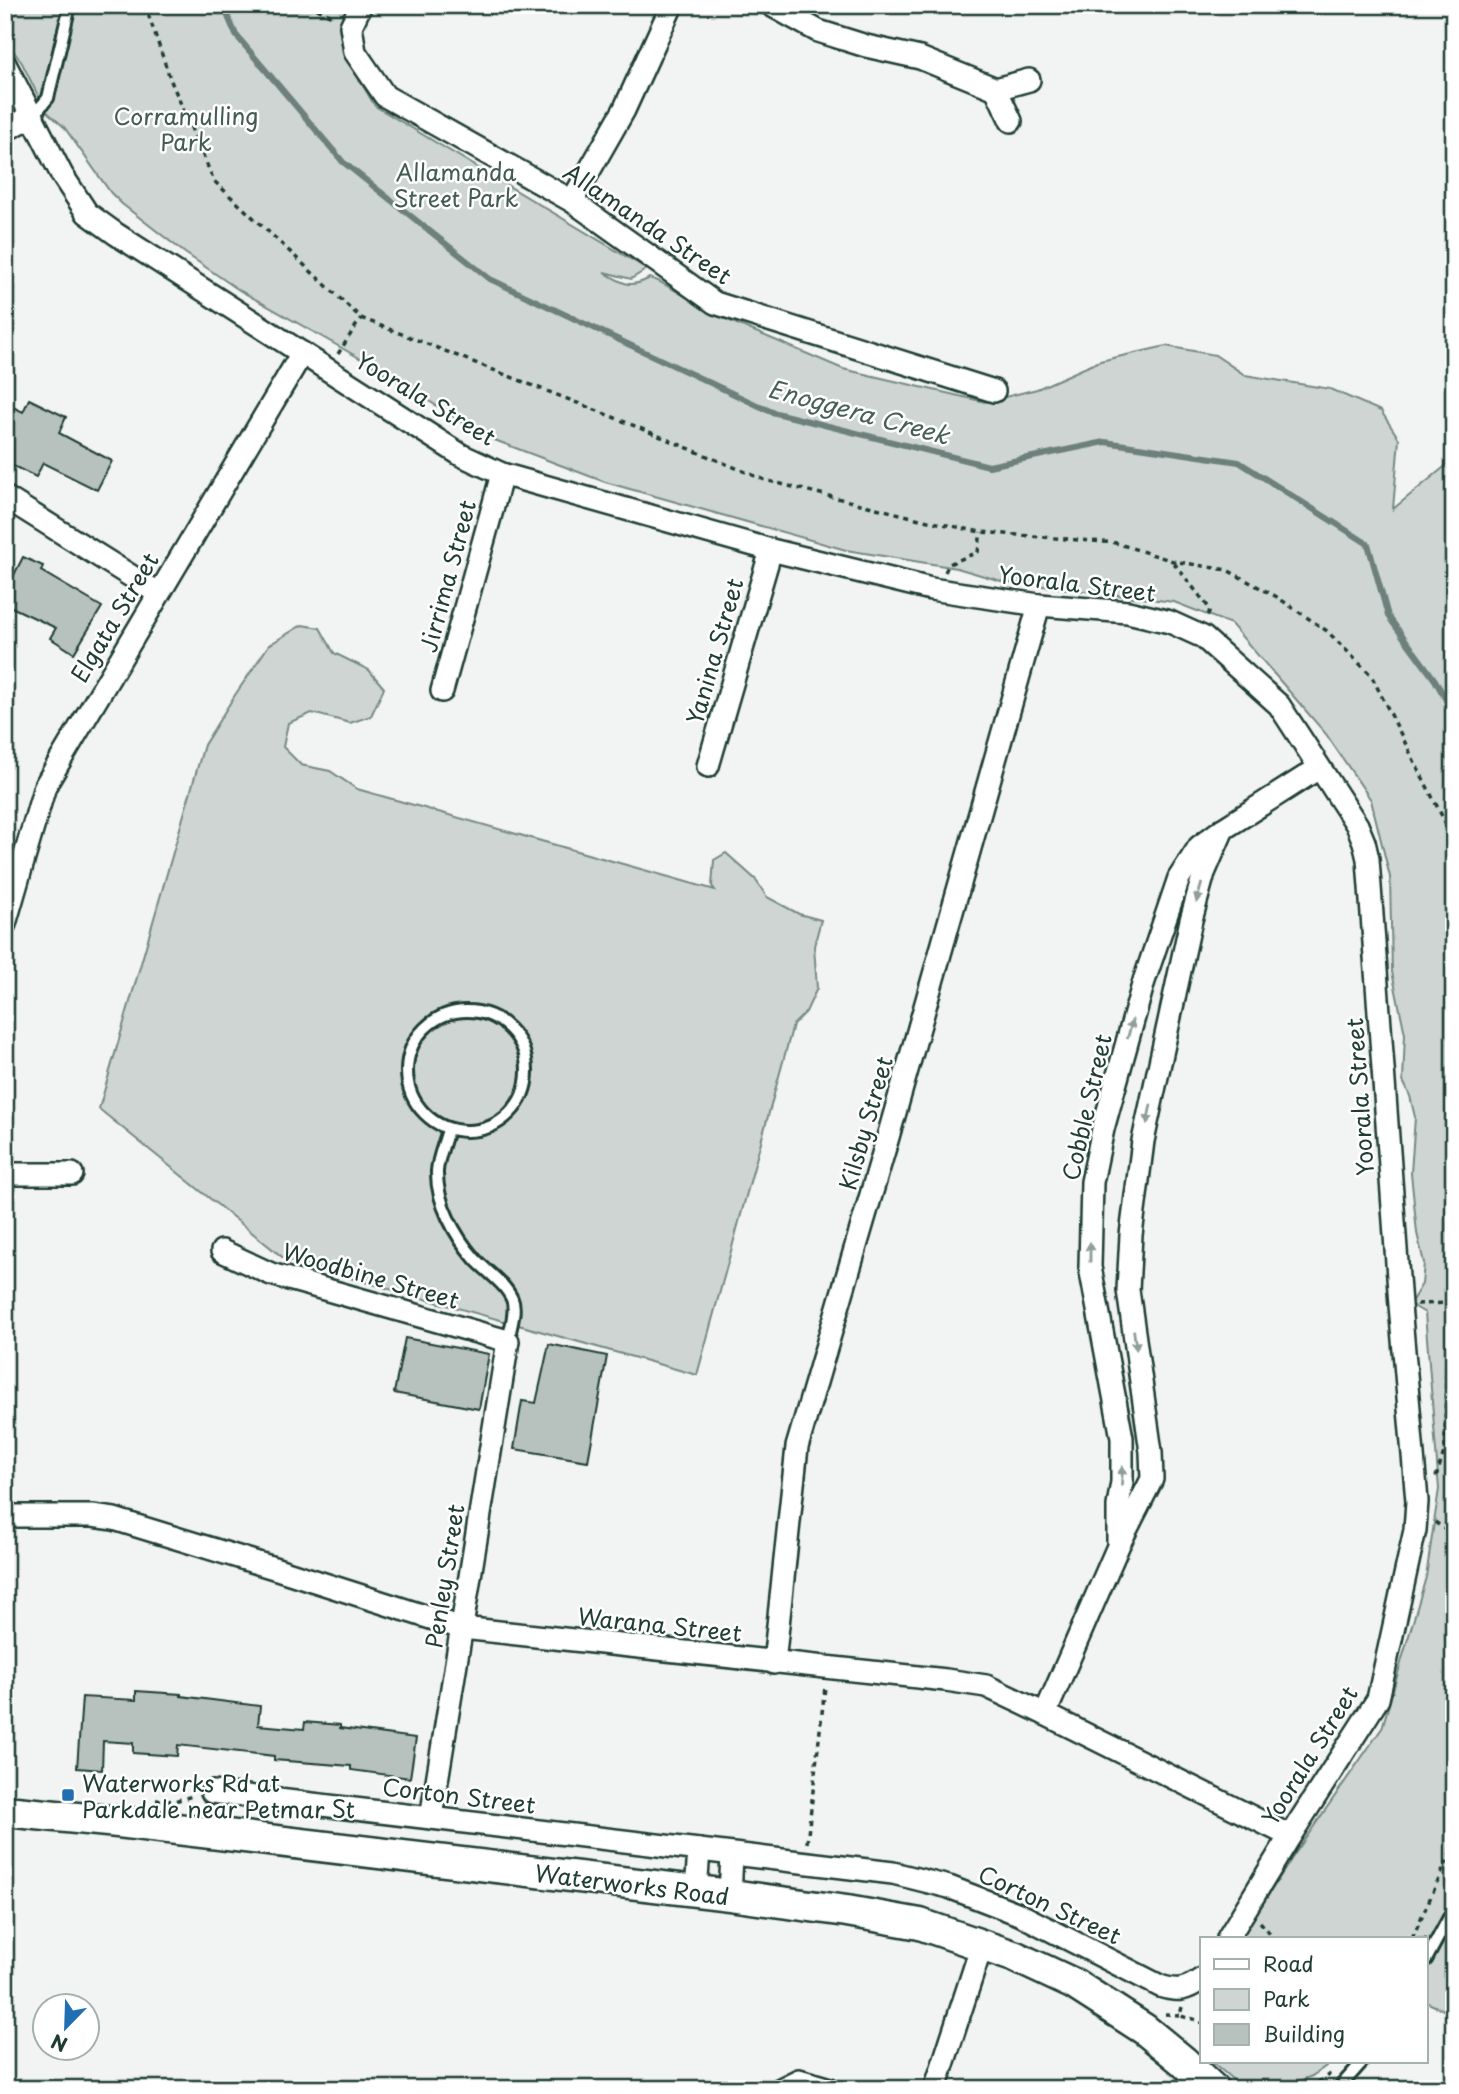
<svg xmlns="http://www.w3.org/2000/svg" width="1459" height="2094" font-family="'Playpen Sans',sans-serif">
<rect width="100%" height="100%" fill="#f2f3f3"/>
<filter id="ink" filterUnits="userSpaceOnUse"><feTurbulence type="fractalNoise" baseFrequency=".0143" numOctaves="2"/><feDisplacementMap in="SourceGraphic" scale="14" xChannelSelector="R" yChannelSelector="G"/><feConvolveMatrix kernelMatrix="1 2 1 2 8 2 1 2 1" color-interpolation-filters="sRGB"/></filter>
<g filter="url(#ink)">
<g fill="#ced5d3" stroke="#768984" stroke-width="2">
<path d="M5,5H346L345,56L375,106L647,269L631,279L604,272C624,284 629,289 650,278L658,281L730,321L843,369L985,402L1037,389L1100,361L1166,346L1215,355L1245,375L1330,389L1381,411L1399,439L1393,509L1454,459V2015L1426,2002V1938H1241L1292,1858L1382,1728L1426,1577L1439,1489L1425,1313L1410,1304L1422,1284L1424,1263L1417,1233L1411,1173L1415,1117L1410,1096L1403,1081L1405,1034L1392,972L1390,877L1371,800L1326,734L1231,624L1174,602L1001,581L957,568L846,550L605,482L484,436L377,368L239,290L185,253L122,204L111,193L64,127L45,110L22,63L5,39Z"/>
<path d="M302,625L320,628L334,653L369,670L384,688L371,716L350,723L312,713L288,723L283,747L301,765L330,771L357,789L715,890L712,886L714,860L726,853L755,879L767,897L799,914L821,920L814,946L817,988L806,1012L793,1025L697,1375L286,1260L99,1109L204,745L235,695L269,645Z"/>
<path d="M1211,2061H1333L1312,2076L1286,2086L1285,2089H1250L1232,2079Z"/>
</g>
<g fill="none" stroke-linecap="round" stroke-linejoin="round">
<path stroke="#6d807b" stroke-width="6" d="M223,5L236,35L343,162L490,279L772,412L989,466L1105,442L1239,462L1368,544L1388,616L1435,680L1454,714"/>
</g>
<g fill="#b7c1bd" stroke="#1f3d34" stroke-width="2">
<path d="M29,399L66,417L59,433L112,461L97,490L43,463L36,477L5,462V403L23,412Z"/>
<path d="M23,557L43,566L41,571L102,607L74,653L50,638L56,628L5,604V574L13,577Z"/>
<path d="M405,1338L489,1354L479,1409L394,1393Z"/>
<path d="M549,1344L607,1356L588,1461L514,1449L522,1401L536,1403Z"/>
<path d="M136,1691L181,1694V1696L260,1706L258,1725L304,1729L305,1722L340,1725V1728L416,1738L410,1778L351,1770V1766L274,1760V1756L178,1745L177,1756L133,1753V1743L103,1741L102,1770L77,1768L82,1697L136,1700Z"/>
</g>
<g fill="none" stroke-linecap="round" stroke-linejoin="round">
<g stroke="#1f3d34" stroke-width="16">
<g id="service">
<path d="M33,116L48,98L70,5"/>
<circle cx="467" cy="1071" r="60"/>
<path d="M448,1129C445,1142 438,1157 437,1171C436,1202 455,1236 475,1259C486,1271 505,1283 512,1299C517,1310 510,1329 508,1341"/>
<path d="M1426,1960L1454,1908"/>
<path d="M1338,2089L1363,2061"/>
</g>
</g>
<g stroke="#1f3d34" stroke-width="26">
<g id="minor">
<path d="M361,5L351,26L355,52L385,96L572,201L715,303L994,391"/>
<path d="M771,5L818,31L866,46L920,58L996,89L1029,80"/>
<path d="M5,64L62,175L87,213L116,234L461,455L502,474L771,550L931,589L1039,605L1128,612L1170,622L1203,637L1279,705L1357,825L1364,842L1368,859L1400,1305L1417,1501L1415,1530L1378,1699L1290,1836L1228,1938"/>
<path d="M996,89L1011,121"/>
<path d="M5,130L33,116"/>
<path d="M572,201L624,110L672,5"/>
<path d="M5,497L158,593"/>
<path d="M442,691L502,474"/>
<path d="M708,766L771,550"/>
<path d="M5,924L45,786L302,353"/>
<path d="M5,1174H72"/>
<path d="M222,1251L271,1274L508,1341L431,1818"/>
<path d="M5,1516H92L114,1519L274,1568L462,1628L946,1680L986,1686L1045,1714L1290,1836"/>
<path d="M1118,1542V1506L1122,1482V1438L1090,1267L1092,1182L1103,1129L1144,981L1179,878L1199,847L1223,829L1319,768"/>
<path d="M774,1663L797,1447L888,1137L1039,605"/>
<path d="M1045,1714L1119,1544L1152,1479L1151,1452L1128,1290L1131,1235L1143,1141L1191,920L1204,873L1223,829"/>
<path d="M212,1792L893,1873L949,1887L1019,1914L1160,1986C1178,1992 1186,1990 1202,1979"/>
<path d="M696,1891L699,1850"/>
<path d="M730,1895L732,1855"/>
<path d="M781,2089L799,2080L830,2089"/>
<path d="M935,2089L982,1945"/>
</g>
</g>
<g stroke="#1f3d34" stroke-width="35">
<path id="secondary" d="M5,1811L118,1822L730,1895L847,1911L920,1924L1016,1957L1074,1984L1144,2029L1183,2061L1213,2089"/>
</g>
<g stroke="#1f3d34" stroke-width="3.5" stroke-dasharray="5 5" stroke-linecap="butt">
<path d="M145,5L171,81L214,181L361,318L613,417L765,480L928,521L981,532L1116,543L1173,561L1227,570L1277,597L1327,631L1371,675L1453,838L1454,846"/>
<path d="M308,5L334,17"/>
<path d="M338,354L361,318"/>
<path d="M1174,563L1210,609L1207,620"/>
<path d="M945,572L949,564L978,552L981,532"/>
<path d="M1417,1304L1454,1303"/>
<path d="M1436,1477L1445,1449L1446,1370L1454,1345"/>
<path d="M1435,1522L1447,1531V1585L1454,1600"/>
<path d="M156,1800L174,1801L193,1796"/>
<path d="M807,1843L825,1687"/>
<path d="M1260,1922L1274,1938"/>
<path d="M1412,1938L1454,1846"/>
<path d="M1182,2007L1180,2015C1188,2020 1191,2016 1202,2023"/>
<path d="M1165,2014L1180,2015"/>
<path d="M1299,2089L1320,2081L1331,2073"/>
</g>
<use href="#service" stroke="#fff" stroke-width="10"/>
<use href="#minor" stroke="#fff" stroke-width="21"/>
<use href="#secondary" stroke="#fff" stroke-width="30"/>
</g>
<defs><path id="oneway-solid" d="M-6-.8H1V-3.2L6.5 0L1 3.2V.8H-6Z" transform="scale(1.75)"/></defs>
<g fill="#8f9e9a">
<use href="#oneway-solid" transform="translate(1199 893) rotate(106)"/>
<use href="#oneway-solid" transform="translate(1130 1029) rotate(-75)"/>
<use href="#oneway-solid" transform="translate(1149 1114) rotate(102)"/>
<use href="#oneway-solid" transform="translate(1090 1252) rotate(-90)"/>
<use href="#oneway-solid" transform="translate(1135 1340) rotate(82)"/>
<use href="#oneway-solid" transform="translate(1122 1476) rotate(-87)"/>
</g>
</g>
<rect fill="#1f6fb2" stroke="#fff" stroke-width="2.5" x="61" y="1788" width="14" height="14" rx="3.5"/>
<g text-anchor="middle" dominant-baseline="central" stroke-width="5" stroke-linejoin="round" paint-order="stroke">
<g font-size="23" fill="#425b54" stroke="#fff">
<text x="186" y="115">Corramulling<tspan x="186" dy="26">Park</tspan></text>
<text x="456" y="171">Allamanda<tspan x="456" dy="26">Street Park</tspan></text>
</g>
<g font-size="23" fill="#1f3d34" stroke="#fff">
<text transform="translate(648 223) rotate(34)">Allamanda Street</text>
<text transform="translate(426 398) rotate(31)">Yoorala Street</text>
<text transform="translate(447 576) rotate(-75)">Jirrima Street</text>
<text transform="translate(1077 583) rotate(7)">Yoorala Street</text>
<text transform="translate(114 617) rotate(-59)">Elgata Street</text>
<text transform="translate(714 651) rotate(-74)">Yanina Street</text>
<text transform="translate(1359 1097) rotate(-94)">Yoorala Street</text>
<text transform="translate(1086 1107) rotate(-77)">Cobble Street</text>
<text transform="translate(865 1123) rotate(-74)">Kilsby Street</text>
<text transform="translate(371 1275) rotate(16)">Woodbine Street</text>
<text transform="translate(444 1576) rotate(-81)">Penley Street</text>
<text transform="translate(660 1624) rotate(6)">Warana Street</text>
<text transform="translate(1309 1755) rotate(-58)">Yoorala Street</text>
<text transform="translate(459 1795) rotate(7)">Corton Street</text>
<text transform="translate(632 1884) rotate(7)">Waterworks Road</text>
<text transform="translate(1050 1904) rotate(25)">Corton Street</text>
</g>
<g font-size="23" fill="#1f3d34" stroke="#fff" text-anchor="start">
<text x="82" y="1782">Waterworks Rd at<tspan x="82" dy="26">Parkdale near Petmar St</tspan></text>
</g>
<g font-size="24" font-style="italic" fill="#465f57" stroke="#fff">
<text transform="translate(859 411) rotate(15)">Enoggera Creek</text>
</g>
</g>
<rect width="1459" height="2094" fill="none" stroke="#fff" stroke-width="28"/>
<rect x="14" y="14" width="1431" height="2066" fill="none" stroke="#1f3d34" stroke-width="2.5" filter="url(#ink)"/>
<rect x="1200" y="1937" width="228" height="126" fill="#ffffff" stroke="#a5b1ae" stroke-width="2"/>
<rect x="1214" y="1959" width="35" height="10" fill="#ffffff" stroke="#a5b1ae" stroke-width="2"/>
<text x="1263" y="1972" font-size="21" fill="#1f3d34">Road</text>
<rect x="1214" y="1989" width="35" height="21" fill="#ced5d3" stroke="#a5b1ae" stroke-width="2"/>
<text x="1263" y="2007" font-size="21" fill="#1f3d34">Park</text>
<rect x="1214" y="2024" width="35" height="21" fill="#b7c1bd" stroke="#a5b1ae" stroke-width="2"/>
<text x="1263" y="2042" font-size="21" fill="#1f3d34">Building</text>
<g transform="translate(66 2027) rotate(203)"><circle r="33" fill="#ffffff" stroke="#a5b1ae" stroke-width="2"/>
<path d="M0-5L12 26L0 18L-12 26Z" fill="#1f6fb2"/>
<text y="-10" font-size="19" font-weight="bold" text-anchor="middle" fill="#1f3d34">N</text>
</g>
</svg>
